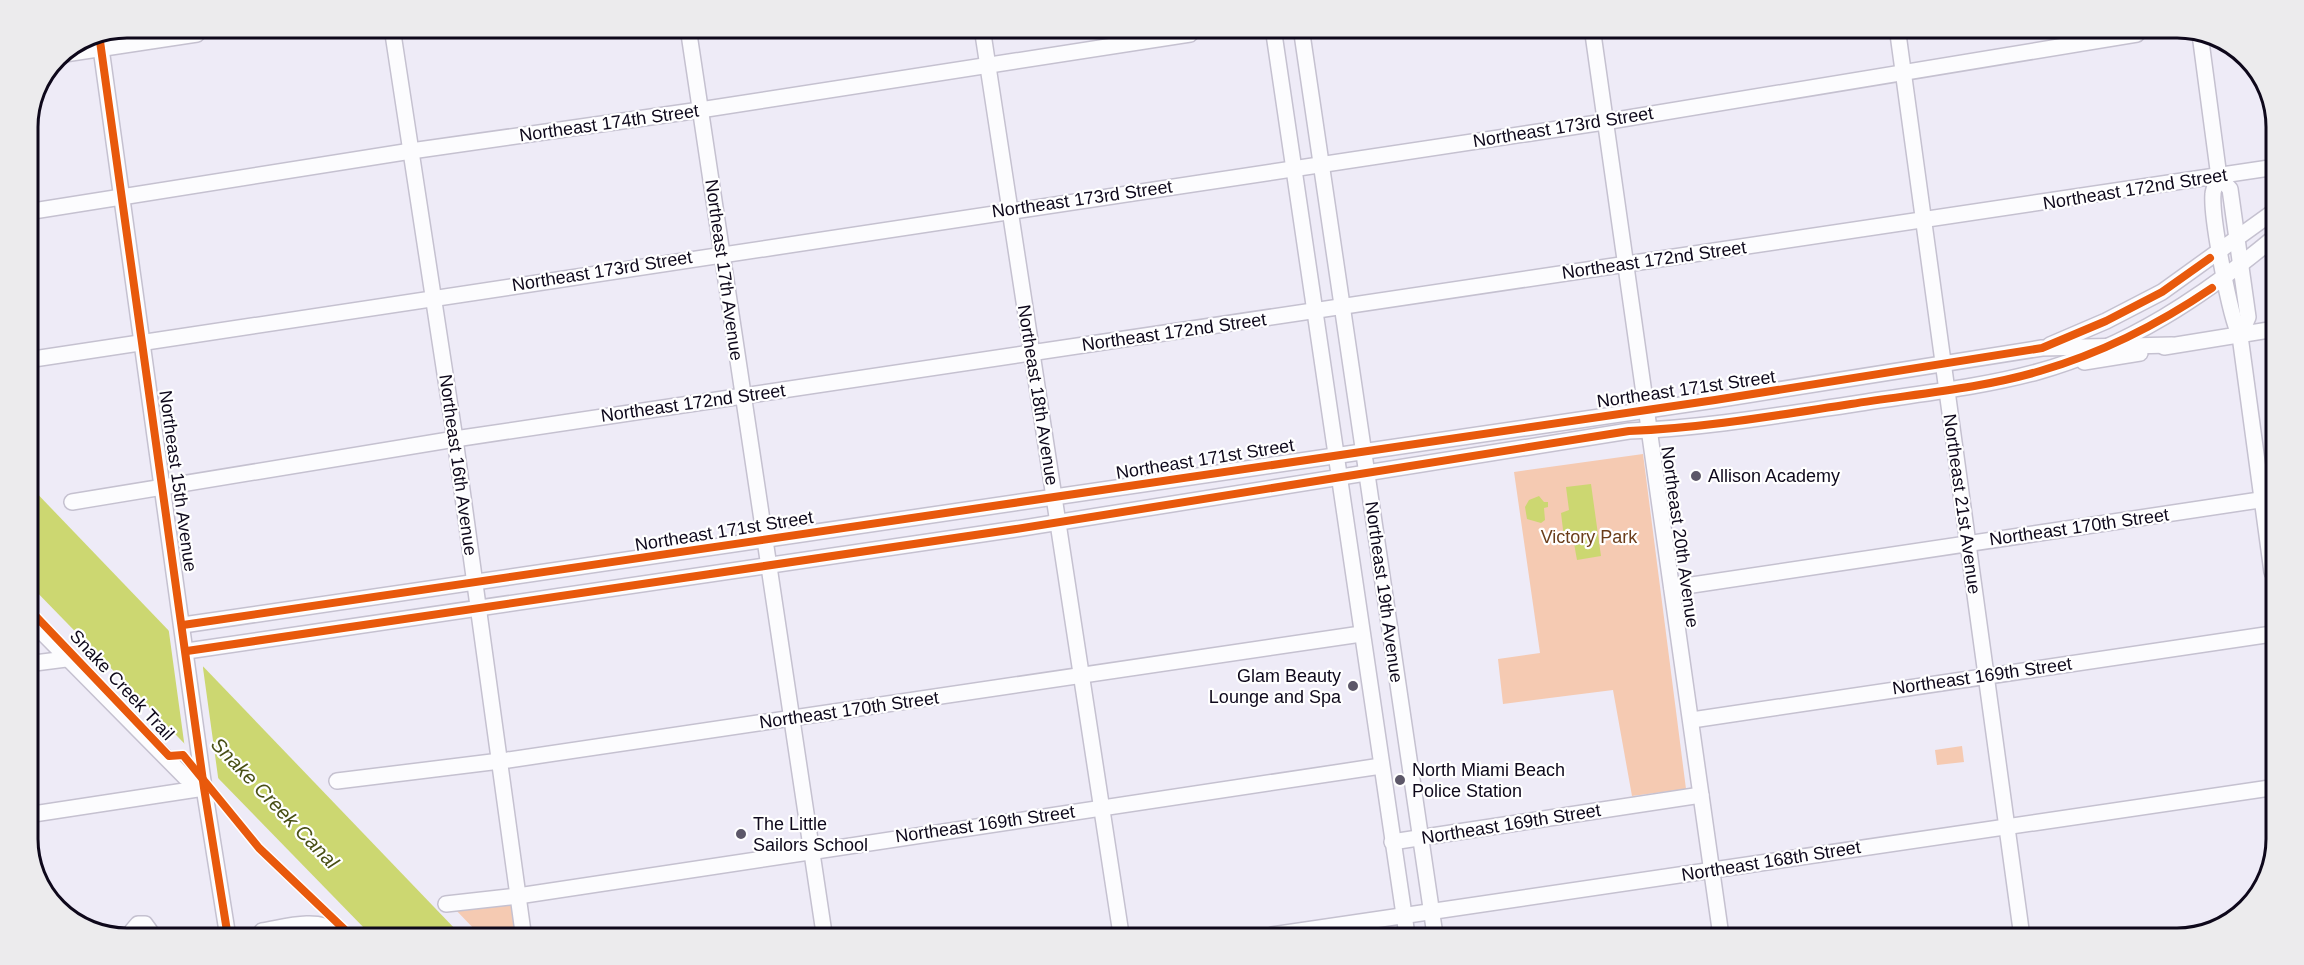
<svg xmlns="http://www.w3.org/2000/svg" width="2304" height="965" font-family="Arial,sans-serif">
<rect width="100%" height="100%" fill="#eeebf7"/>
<g fill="#f5cab2">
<path d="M1643,454L1686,789L1632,796L1613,690L1503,704L1498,659L1540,653L1514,472Z"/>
<path d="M1962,746L1964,762L1937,765L1935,750Z"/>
<path d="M514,900L518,932H477L453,907Z"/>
</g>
<g fill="#ccd771">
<path d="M27,483L458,932H368L27,582Z"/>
<path d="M1591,484L1601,556L1577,560L1573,538H1564L1561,513L1569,510L1566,487Z"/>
<path d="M1539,496L1544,502H1548V507L1544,508L1545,520L1541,523L1527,519L1525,507L1529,500Z"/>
</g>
<path fill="#eeebf7" d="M168,625L204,662L203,668L219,784L185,749Z"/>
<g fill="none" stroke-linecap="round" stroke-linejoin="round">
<g stroke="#c5c1d0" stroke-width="18">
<g id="minor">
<path d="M99,34L204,788L227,931"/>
<path d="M393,34L455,439L523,932"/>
<path d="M689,34L824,933"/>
<path d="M983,34L1121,934"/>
<path d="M1274,34L1407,935"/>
<path d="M1302,34L1435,935"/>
<path d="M1593,34L1721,936"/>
<path d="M1898,34L2022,937"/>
<path d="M2200,34L2219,177C2217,182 2213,189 2213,194C2211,217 2230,317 2240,336L2272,572"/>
<path d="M58,55L197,34"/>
<path d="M2219,177L2230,189L2248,317L2240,336"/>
<path d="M27,212L411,151L700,110L1190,34"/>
<path d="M2050,345L2106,321L2162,292L2276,210"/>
<path d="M2164,347L2275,329"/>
<path d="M27,360L1604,122L2137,34"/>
<path d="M2084,362L2140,353"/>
<path d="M72,502L455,439L2276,167"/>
<path d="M1672,588L2273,498"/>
<path d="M27,617L185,777L204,788"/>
<path d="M183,625L1715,400L2042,348L2172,345"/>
<path d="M187,651L1016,529L1629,431C1705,428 1780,415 1854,404C1915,394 1978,388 2037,372C2128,347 2204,296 2276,236"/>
<path d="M27,664L66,659"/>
<path d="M1692,720L2272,634"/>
<path d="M337,781L508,760L1361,634"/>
<path d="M27,815L204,788"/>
<path d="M1392,842L1701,795"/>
<path d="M446,904L518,896L1381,766"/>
<path d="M132,931L138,924H145L150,931"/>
<path d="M262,931C282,928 317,917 334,931"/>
<path d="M1272,935L2270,788"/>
</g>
</g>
<use href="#minor" stroke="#fcfcfe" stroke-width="15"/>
<g stroke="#fff" stroke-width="11">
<g id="cycleway">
<path d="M99,34L204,788L227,931"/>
<path d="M27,607L169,756L183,755L259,848L346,931"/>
<path d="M183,625L1715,400L2042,348L2106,321L2162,292L2210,258"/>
<path d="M187,651L1016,529L1629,431C1704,428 1778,415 1851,404C1914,394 1979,389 2040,371C2102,353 2159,324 2212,288"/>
</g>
</g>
<use href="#cycleway" stroke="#e8590c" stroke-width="8"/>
</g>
<g fill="#5c5768" stroke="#fff" stroke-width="2">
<circle cx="1696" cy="476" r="6"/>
<circle cx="1353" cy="686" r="6"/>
<circle cx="1400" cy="780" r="6"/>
<circle cx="741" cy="834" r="6"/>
</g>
<g text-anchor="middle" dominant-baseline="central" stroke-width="4.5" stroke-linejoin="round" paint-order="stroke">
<g font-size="18" fill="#0e081b" stroke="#fff">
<text transform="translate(609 123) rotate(-8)">Northeast 174th Street</text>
<text transform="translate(1563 127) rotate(-9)">Northeast 173rd Street</text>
<text transform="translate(2135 189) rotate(-9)">Northeast 172nd Street</text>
<text transform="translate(1082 199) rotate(-8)">Northeast 173rd Street</text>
<text transform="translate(1654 260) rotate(-8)">Northeast 172nd Street</text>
<text transform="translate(724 270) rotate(82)">Northeast 17th Avenue</text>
<text transform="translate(602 271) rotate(-9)">Northeast 173rd Street</text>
<text transform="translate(1174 332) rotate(-8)">Northeast 172nd Street</text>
<text transform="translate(1686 389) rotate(-8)">Northeast 171st Street</text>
<text transform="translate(1038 395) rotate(81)">Northeast 18th Avenue</text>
<text transform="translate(693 403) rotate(-8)">Northeast 172nd Street</text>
<text transform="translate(1205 459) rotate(-9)">Northeast 171st Street</text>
<text transform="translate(458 465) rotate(82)">Northeast 16th Avenue</text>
<text transform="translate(178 481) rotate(82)">Northeast 15th Avenue</text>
<text transform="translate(1962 504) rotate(82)">Northeast 21st Avenue</text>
<text transform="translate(2079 527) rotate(-8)">Northeast 170th Street</text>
<text transform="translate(724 531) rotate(-9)">Northeast 171st Street</text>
<text transform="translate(1680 537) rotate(82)">Northeast 20th Avenue</text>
<text transform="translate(1384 592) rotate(82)">Northeast 19th Avenue</text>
<text transform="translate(1982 676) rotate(-8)">Northeast 169th Street</text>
<text transform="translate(122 685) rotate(47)">Snake Creek Trail</text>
<text transform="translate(849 710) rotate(-8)">Northeast 170th Street</text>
<text transform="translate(985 824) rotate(-8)">Northeast 169th Street</text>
<text transform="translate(1511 824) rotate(-9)">Northeast 169th Street</text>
<text transform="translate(1771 861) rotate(-9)">Northeast 168th Street</text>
</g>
<g font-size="18" fill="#0e081b" stroke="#fff" text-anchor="start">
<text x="1708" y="476">Allison Academy</text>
<text x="1341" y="676" text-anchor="end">Glam Beauty<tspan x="1341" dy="21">Lounge and Spa</tspan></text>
<text x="1412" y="770">North Miami Beach<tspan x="1412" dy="21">Police Station</tspan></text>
<text x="753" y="824">The Little<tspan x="753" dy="21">Sailors School</tspan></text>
</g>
<g font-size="18" fill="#6a3d1a" stroke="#fff">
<text x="1589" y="537">Victory Park</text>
</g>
<g font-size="20" font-style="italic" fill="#484f15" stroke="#fff">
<text transform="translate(275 803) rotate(46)">Snake Creek Canal</text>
</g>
</g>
<path d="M0 0H2304V965H0ZM127 38H2177A89 89 0 0 1 2266 127V839A89 89 0 0 1 2177 928H127A89 89 0 0 1 38 839V127A89 89 0 0 1 127 38Z" fill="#ecebed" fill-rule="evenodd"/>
<path fill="none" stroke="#0e081b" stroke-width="3" d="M127 38H2177A89 89 0 0 1 2266 127V839A89 89 0 0 1 2177 928H127A89 89 0 0 1 38 839V127A89 89 0 0 1 127 38Z"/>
</svg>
